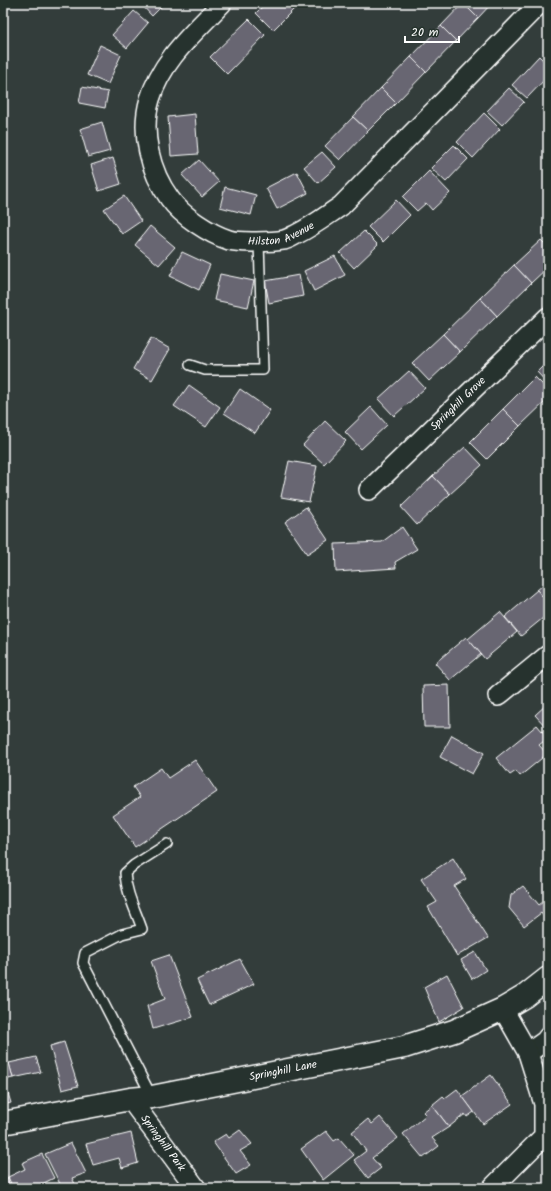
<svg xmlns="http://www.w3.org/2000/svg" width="551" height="1191" font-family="Kalam,sans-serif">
<rect width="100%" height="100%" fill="#333d3b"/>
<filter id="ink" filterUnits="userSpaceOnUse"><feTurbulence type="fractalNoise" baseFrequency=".025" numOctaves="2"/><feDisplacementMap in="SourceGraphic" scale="8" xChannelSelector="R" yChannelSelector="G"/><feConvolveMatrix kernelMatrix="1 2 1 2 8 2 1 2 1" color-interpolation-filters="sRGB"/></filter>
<g filter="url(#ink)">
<g fill="#676672" stroke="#fff">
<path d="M140,3H165L152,16Z"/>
<path d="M266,3H290L295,8L273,30L256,13Z"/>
<path d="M463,3L478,18L456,41L441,26Z"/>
<path d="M463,3H492L478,18Z"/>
<path d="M134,11L148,23L127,48L112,35Z"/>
<path d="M249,19L265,35L227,74L210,57Z"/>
<path d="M441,26L456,41L426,72L411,57Z"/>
<path d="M100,45L121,55L108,84L87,75Z"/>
<path d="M548,46V55L543,50Z"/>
<path d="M539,56L548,65V76L527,98L512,85Z"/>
<path d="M411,57L426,72L396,103L381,88Z"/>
<path d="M82,87L108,92L105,108L79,103Z"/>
<path d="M381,88L396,103L368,131L353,117Z"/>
<path d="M509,88L524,102L502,125L487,111Z"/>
<path d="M484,113L500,129L473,158L457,142Z"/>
<path d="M195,114L198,154L171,156L168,117Z"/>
<path d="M353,117L368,131L340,160L325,146Z"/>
<path d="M102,122L110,151L88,157L80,129Z"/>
<path d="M454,145L468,159L446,182L431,168Z"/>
<path d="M322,152L336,167L318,183L304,167Z"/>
<path d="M113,158L121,184L99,191L91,165Z"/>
<path d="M199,160L219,182L202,197L182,175Z"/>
<path d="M429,171L450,193L432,210L426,203L417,211L403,197Z"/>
<path d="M297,172L308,193L277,209L266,188Z"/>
<path d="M225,187L256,195L251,215L220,207Z"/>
<path d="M124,196L141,221L122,234L104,209Z"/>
<path d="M396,200L410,215L383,242L368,227Z"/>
<path d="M150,226L175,247L159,265L135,245Z"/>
<path d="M364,231L378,245L354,268L340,253Z"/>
<path d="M541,240L548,247V267L531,283L514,265Z"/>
<path d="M182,252L210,265L199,290L170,276Z"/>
<path d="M335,256L345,275L314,291L304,271Z"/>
<path d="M514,265L531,283L497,316L480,298Z"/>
<path d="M220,274L254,281L248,307L214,300Z"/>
<path d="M299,275L303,296L269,303L265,281Z"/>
<path d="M480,298L497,316L460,352L443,334Z"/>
<path d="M443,334L460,352L429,381L412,363Z"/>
<path d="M151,338L170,349L152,380L133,369Z"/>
<path d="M548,361V384L537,372Z"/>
<path d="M409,371L425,388L394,416L378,399Z"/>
<path d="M535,377L548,390V399L520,426L503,409Z"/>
<path d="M189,385L220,407L206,427L174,406Z"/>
<path d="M240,389L270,410L255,433L224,413Z"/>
<path d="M371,407L387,425L361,449L345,432Z"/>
<path d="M503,409L520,426L487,459L470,442Z"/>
<path d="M325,421L346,441L324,464L303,445Z"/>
<path d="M465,447L482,465L450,494L433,476Z"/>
<path d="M289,461L317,466L309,502L281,497Z"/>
<path d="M433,476L450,494L417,525L401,507Z"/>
<path d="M306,507L328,540L307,554L285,522Z"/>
<path d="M402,527L417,549L395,562L396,568L336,572L335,544L382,542Z"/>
<path d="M548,581V603L537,590Z"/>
<path d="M537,590L548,603V614L521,636L505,617Z"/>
<path d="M500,612L517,632L485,659L468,639Z"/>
<path d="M466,637L481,654L450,680L435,663Z"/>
<path d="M449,685L450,727H424L423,686Z"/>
<path d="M548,703V729L535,715Z"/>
<path d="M537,725L548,738L539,745L547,754L520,776L516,771L510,775L496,758Z"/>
<path d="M452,735L484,753L472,774L440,757Z"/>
<path d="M195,760L217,792L135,847L113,815L140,797L133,787L161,768L168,778Z"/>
<path d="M453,858L466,879L454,886L488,938L457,956L428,907L437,902L421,879Z"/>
<path d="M523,886L539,905L548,898V922L541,913L524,926L509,908L511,895Z"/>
<path d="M475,952L486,970L472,979L461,960Z"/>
<path d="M169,955L193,1017L153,1029L147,1006L165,999L151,961Z"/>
<path d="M240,959L254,984L209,1005L197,980Z"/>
<path d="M447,974L464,1007L439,1022L424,987Z"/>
<path d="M64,1042L78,1086L62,1090L50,1046Z"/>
<path d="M36,1057L41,1072L13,1078L9,1063Z"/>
<path d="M9,1063L13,1078L4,1080L11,1103L3,1105V1065Z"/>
<path d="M491,1075L512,1104L483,1124L462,1096Z"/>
<path d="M457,1089L474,1112L467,1117L465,1114L449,1127L432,1105L443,1096L445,1098Z"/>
<path d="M432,1105L449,1127L432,1138L439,1146L423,1158L403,1134L426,1115L423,1112Z"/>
<path d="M380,1117L398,1138L372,1158L381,1168L368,1178L354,1160L366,1151L352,1132L368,1119L372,1124Z"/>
<path d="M240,1130L252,1144L240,1151L251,1165L236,1174L213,1142L226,1134L229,1138Z"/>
<path d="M326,1131L334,1141L339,1138L354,1155L323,1180L301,1149Z"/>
<path d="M131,1133L138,1163L122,1168L119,1158L93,1165L86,1144Z"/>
<path d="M71,1143L86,1173L72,1178L75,1184L68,1188H62L45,1154Z"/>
<path d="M42,1154L54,1178L34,1188H13L8,1177L25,1169L22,1163Z"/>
<path d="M6,1175L11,1188H3V1176Z"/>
</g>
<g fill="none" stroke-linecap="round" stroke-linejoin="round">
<g stroke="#fff" stroke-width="12">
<g id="service">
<path d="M190,365L205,370H263L259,242"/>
<path d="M152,1097L83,963L85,953L122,934L142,929C136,911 126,893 125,873L134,865L167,844"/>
</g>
</g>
<g stroke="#fff" stroke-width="22">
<g id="minor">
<path id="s1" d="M222,3C195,32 162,59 150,99C140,132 150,172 170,199C182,216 210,234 229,240C239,243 273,242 284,240C288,239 293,236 297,234C313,226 326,216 341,206L540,3"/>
<path id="s2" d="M369,490L548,317"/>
<path d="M498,696L548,655"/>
<path d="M528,1053L545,1041L548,1037"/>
<path id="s3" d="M130,1099L196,1188"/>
<path d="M492,1188L544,1136V1104L528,1053L503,1009"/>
</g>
</g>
<g stroke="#fff" stroke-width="25">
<g id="tertiary">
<path id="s4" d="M3,1123L130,1099L152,1097L404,1047L454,1031L503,1009L525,996L548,978"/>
</g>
</g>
<use href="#service" stroke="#26332d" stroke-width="9"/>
<use href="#minor" stroke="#26332d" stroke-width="19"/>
<use href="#tertiary" stroke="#26332d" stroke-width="22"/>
</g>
</g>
<g text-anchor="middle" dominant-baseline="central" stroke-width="3" stroke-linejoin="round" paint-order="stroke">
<g font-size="11" fill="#fff" stroke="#26332d">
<text stroke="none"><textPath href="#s1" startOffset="353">Hilston Avenue</textPath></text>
<text stroke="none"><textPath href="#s2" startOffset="124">Springhill Grove</textPath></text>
<text stroke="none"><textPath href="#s4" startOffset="285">Springhill Lane</textPath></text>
<text stroke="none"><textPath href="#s3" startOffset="55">Springhill Park</textPath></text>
</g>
</g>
<rect width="551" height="1191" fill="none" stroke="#26332d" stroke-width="16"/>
<rect x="8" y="8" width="535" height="1175" fill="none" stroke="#fff" stroke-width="1.5" filter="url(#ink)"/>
<path d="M405 36v6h54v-6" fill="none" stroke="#ffffff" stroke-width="2"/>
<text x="411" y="36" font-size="12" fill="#ffffff" stroke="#26332d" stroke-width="3" paint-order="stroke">20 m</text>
</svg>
